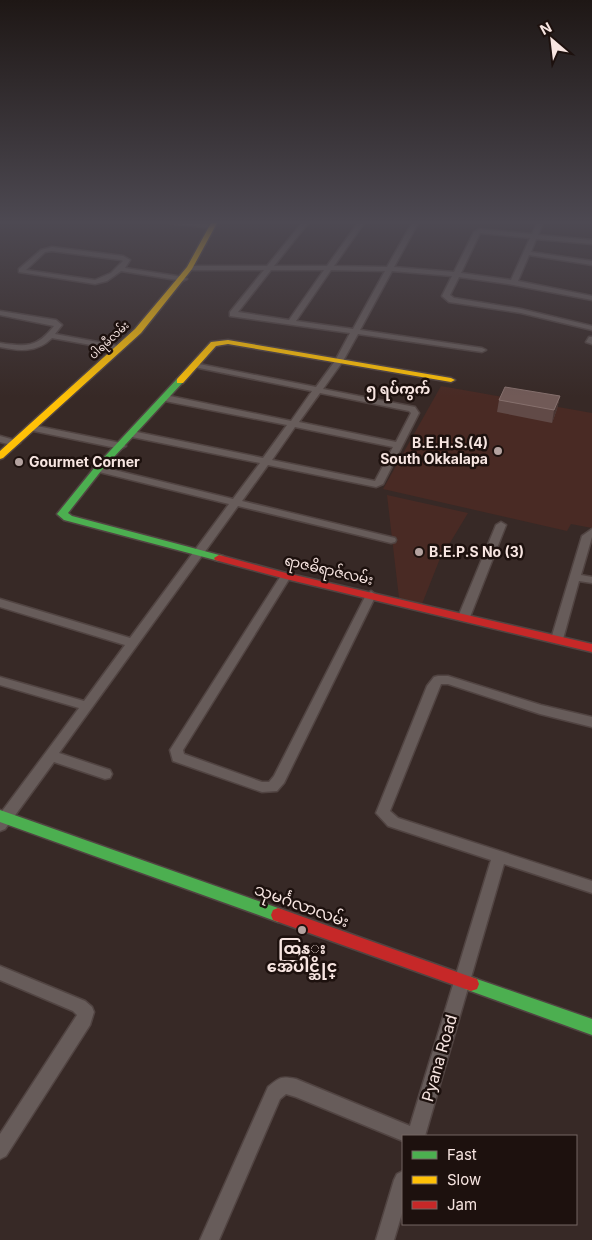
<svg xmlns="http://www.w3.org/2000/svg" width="592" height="1240" viewBox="0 0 592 1240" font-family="Inter,'Noto Sans Myanmar',sans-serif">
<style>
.built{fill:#492a24}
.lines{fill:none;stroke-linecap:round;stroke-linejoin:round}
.street-casing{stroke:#514442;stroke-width:3}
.fast-casing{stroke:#514442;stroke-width:3}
.slow-casing{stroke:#514442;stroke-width:3}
.jam-casing{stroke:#514442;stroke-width:3}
.street{fill:#675c5a;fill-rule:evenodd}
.fast{fill:#4caf50;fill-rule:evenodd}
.slow{fill:#ffc107;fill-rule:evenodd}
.jam{fill:#c62828;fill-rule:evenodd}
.wall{fill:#614a47}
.shaded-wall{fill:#4a3633}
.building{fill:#715a57;stroke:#86706d}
.poi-dot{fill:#b4a3a0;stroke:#1d110e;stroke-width:2}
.labels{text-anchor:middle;stroke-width:5;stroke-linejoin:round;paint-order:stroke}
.far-street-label{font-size:11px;fill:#f7e5e1;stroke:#1d110e}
.far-quarter-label{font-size:14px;font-weight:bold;fill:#f7e5e1;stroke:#1d110e}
.poi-label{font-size:14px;font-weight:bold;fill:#f7e5e1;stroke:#1d110e;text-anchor:start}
.street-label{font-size:14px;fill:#f7e5e1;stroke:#1d110e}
.near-street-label{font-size:16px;fill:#f7e5e1;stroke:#1d110e}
.near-poi-label{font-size:16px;font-weight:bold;fill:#f7e5e1;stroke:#1d110e}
</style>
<rect width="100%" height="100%" fill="#372926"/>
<!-- built -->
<path class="built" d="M 441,386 L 592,413 L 592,528 L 571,524 L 567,531 L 383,489 Z
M 387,495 L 468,513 L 439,561 L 422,604 L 399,598 Z"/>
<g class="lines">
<defs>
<path id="street" d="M 168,223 L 200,223 L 215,226 L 212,228 Z
M 302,223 L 308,223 L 274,266 L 327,266 L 358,223 L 364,223 L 334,266 L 387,267 L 412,223 L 418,223 L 394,267 L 454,272 L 474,232 L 479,229 L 532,234 L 537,223 L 543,223 L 538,235 L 592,240 L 592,244 L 536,239 L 531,252 L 592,261 L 592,265 L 529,255 L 518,281 L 592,296 L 592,300 L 508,284 L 459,277 L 450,295 L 454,298 L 521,309 L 592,326 L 592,330 L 521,313 L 449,302 L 442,296 L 452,276 L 392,271 L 360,330 L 482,348 L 486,350 L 482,352 L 358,334 L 343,361 L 323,389 L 415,407 L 419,413 L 383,484 L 376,487 L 268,465 L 242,501 L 395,538 L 396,540 L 395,542 L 391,543 L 238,506 L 59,753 L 110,770 L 112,774 L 110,778 L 105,779 L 54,762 L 5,829 L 0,831 L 0,814 L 79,708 L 0,685 L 0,677 L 84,701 L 125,645 L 0,607 L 0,599 L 130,638 L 229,504 L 95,471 L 93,469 L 98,466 L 233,499 L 260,463 L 132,437 L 128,434 L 132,431 L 263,458 L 287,425 L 165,401 L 161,398 L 165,395 L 291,421 L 312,391 L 194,367 L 190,365 L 194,363 L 316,387 L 335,361 L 350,333 L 230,316 L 230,312 L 264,270 L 190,270 L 187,268 L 190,266 L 267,266 ZM 480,233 L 530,238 L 511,280 L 461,273 ZM 271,270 L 324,270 L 289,320 L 238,312 ZM 331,270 L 385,271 L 353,329 L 296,321 ZM 320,393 L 409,411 L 411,413 L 396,442 L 299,422 ZM 295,427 L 393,447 L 375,481 L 272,460 Z
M 52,247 L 123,256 L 130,260 L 125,268 L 183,277 L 187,279 L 183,281 L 121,271 L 107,281 L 95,284 L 19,272 L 19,269 L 41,250 ZM 52,251 L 121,260 L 123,261 L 111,273 L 95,280 L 26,270 L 45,252 Z
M 0,311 L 56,320 L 62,325 L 55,334 L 119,346 L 123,348 L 119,350 L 52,338 C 37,353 19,351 0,347 L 0,343 C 26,347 37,348 54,326 L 0,315 Z
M 589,337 L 592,337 L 592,344 L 586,342 Z
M 32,425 L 121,443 L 126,446 L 121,449 L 29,430 L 28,428 Z
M 0,436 L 18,441 L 20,443 L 15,446 L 0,442 Z
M 501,522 L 506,525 L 470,617 L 468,620 L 460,620 L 458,617 L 496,525 Z
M 592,529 L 592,537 L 581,575 L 592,577 L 592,583 L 579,581 L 563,639 L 557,643 L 553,642 L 551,639 L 582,536 Z
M 286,573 L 291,576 L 183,750 L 184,754 L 262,782 L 269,782 L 274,776 L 366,595 L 371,591 L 376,595 L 284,783 L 277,791 L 262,792 L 173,761 L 170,750 L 282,574 Z
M 438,676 L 448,676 L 541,705 L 592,717 L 592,727 L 540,714 L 448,684 L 441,684 L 390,811 L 398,818 L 592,881 L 592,893 L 504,864 L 425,1136 L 403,1136 L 403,1141 L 296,1097 L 286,1094 L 280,1099 L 219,1240 L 200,1240 L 268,1087 C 280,1077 281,1076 296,1079 L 410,1126 L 491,860 L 388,826 L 376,813 L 427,686 L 434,677 Z
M 0,966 L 85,1001 L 92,1007 L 94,1012 L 90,1025 L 6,1156 L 0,1159 L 0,1134 L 77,1015 L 73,1011 L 0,980 Z
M 403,1171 L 403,1210 L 394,1240 L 376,1240 L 394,1180 L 397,1174 Z"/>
<path id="fast" d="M 177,379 L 183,379 L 184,381 L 101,471 L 68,513 L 72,516 L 223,556 L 224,558 L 219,561 L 64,520 L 57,514 L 95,467 Z
M 0,810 L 278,908 L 283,910 L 285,915 L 283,920 L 278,922 L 0,822 Z
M 471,977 L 592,1019 L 592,1035 L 465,989 L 463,984 L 465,979 Z"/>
<path id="slow" d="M 211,223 L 217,223 L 192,269 L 141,333 L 3,458 L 0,459 L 0,451 L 135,329 L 187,267 Z
M 228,340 L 451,378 L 455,380 L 451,382 L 228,344 L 216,346 L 183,383 L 177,383 L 177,379 L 211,342 Z"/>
<path id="jam" d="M 219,555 L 286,573 L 592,644 L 592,652 L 286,579 L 215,560 L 214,558 Z
M 278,908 L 471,977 L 477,979 L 479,984 L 477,989 L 471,991 L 273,920 L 271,915 L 273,910 Z"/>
</defs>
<!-- street casing -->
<use href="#street" class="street-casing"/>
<!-- fast casing -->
<use href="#fast" class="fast-casing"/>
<!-- slow casing -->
<use href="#slow" class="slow-casing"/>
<!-- jam casing -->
<use href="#jam" class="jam-casing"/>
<!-- street -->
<use href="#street" class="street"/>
<!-- fast -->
<use href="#fast" class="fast"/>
<!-- slow -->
<use href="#slow" class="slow"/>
<!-- jam -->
<use href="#jam" class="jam"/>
</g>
<!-- wall -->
<path class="wall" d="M 560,396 L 557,409 L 552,423 L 497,412 L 499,400 Z"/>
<!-- shaded-wall -->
<path class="shaded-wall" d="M 560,396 L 557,409 L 552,423 L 554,410 Z"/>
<!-- building -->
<path class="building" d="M 505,387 L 560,396 L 554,410 L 499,400 Z"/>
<!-- sky -->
<linearGradient id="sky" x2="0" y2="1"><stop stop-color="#1e1715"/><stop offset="0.56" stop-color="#4d4952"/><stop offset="1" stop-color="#4d4952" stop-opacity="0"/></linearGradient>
<rect width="592" height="397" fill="url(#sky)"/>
<!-- markers -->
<g class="poi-dot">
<circle cx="498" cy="451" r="5"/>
<circle cx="19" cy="462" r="5"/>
<circle cx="419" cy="552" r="5"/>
<circle cx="302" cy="930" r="5"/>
</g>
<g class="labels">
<!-- far-street labels -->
<g class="far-street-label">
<text transform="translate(109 340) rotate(-43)" y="4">ပါရမီလမ်း</text>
</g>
<!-- far-quarter labels -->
<g class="far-quarter-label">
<text x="398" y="394">၅ ရပ်ကွက်</text>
</g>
<!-- poi labels -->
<g class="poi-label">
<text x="488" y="448" text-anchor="end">B.E.H.S.(4)<tspan x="488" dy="16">South Okkalapa</tspan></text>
<text x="29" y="467">Gourmet Corner</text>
<text x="429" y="557">B.E.P.S No (3)</text>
</g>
<!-- street labels -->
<g class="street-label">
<text transform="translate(329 570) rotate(13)" y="5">ရာဇဓိရာဇ်လမ်း</text>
</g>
<!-- near-street labels -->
<g class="near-street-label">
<text transform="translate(302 905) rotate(20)" y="6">သုမင်္ဂလာလမ်း</text>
<text transform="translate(439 1058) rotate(-74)" y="6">Pyana Road</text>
</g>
<!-- near-poi labels -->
<g class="near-poi-label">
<text x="302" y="954">ထြန္း<tspan x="302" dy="18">အေပါင္ဆိုင္</tspan></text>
</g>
</g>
<!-- legend -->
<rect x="402" y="1135" width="175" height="90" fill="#1d110e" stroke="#746662"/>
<rect x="412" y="1151" width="25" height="8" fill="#4caf50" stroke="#746662"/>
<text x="447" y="1160" font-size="15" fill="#f7e5e1">Fast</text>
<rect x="412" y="1176" width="25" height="8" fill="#ffc107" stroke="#746662"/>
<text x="447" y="1185" font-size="15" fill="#f7e5e1">Slow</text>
<rect x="412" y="1201" width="25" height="8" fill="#c62828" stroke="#746662"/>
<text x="447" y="1210" font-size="15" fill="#f7e5e1">Jam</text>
<!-- north arrow -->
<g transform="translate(552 40) rotate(332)" stroke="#1d110e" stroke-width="4" paint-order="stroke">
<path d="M0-4L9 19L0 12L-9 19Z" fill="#f7e5e1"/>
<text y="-8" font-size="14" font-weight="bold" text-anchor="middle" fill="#f7e5e1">N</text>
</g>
</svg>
